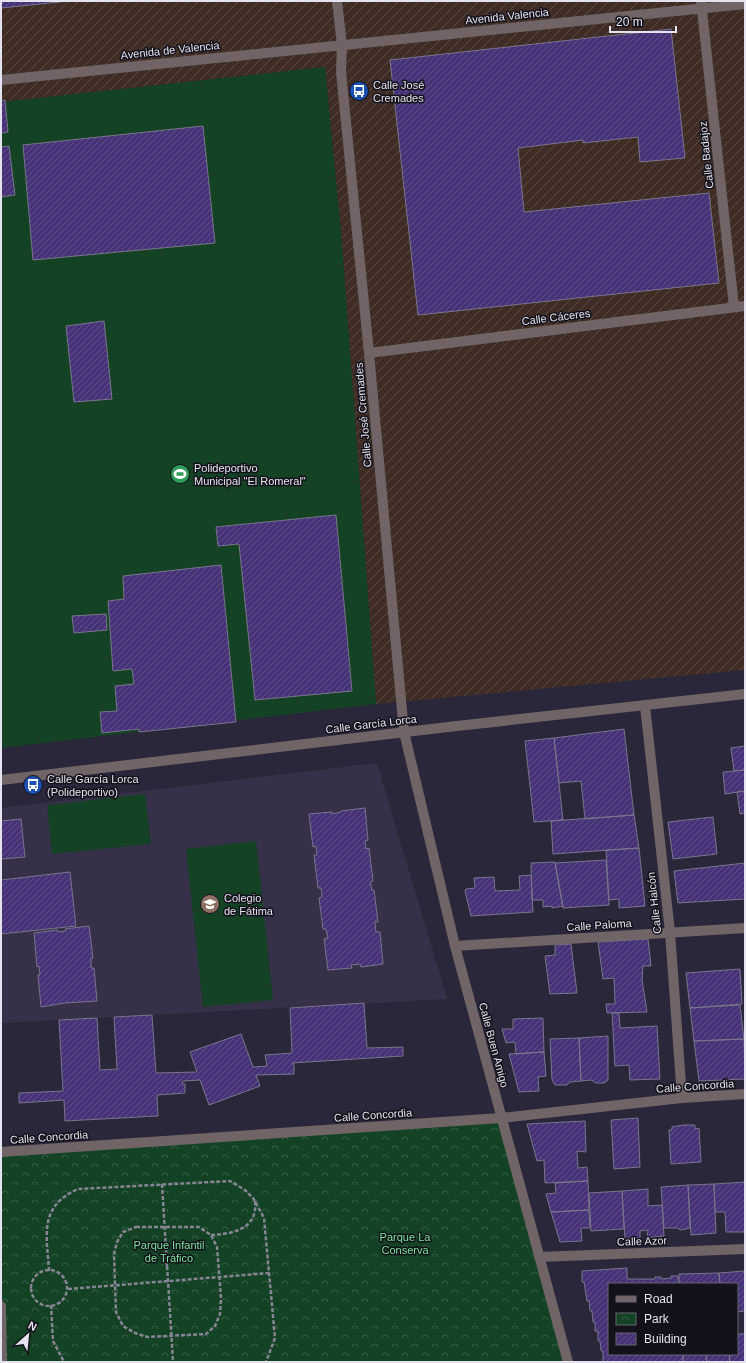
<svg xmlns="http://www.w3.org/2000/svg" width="746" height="1363" viewBox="0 0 746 1363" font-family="Arial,sans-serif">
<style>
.industrial{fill:url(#industrial-furrows)}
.built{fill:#363149}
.park{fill:url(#park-crowns)}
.pitch{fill:#134324}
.building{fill:url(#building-hatch);stroke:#79758b}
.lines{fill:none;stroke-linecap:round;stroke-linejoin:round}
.path{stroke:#878494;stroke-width:2.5;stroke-dasharray:4 2;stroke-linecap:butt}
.street{stroke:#706466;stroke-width:10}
.path-bridge{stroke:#878494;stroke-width:2.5;stroke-dasharray:4 2;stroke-linecap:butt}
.labels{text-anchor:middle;stroke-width:3;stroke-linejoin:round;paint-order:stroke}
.street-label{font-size:11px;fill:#e5e3ef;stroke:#13111a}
.poi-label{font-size:11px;fill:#e5e3ef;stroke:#13111a;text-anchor:start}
.park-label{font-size:11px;fill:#7ce49a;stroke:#13111a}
</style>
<defs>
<pattern id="industrial-furrows" width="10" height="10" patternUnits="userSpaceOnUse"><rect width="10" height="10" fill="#3f2d25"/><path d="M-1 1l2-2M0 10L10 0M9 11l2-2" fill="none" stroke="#5b4b45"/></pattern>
<pattern id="park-crowns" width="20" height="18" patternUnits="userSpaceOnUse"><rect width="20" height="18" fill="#134324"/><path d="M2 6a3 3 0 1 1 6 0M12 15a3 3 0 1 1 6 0" fill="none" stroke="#355e44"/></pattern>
<pattern id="building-hatch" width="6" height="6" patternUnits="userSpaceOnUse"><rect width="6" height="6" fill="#463277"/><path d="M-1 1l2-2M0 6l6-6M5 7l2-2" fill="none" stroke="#61508b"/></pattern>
</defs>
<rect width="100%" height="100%" fill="#2b273a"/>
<!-- industrial -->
<path class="industrial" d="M 1,1 L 745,1 L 745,670 L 376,704 L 342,244 L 325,67 L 1,102 Z"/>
<!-- built -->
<path class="built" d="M 377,763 L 447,999 L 1,1023 L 1,808 Z"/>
<!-- park -->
<path class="park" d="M 501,1118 L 570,1362 L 1,1362 L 1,1152 Z"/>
<!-- pitch -->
<path class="pitch" d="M 325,67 L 342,244 L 376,704 L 1,748 L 1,102 Z
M 145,794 L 151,844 L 52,854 L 47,805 Z
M 256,841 L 273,1000 L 203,1007 L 186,849 Z"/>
<!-- building -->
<path class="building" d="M 1,1 L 69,1 L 1,8 Z
M 671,29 L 685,158 L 640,162 L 638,137 L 583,143 L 583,140 L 518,148 L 524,212 L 709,193 L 719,283 L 418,315 L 390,60 Z
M 5,100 L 8,132 L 1,133 L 1,101 Z
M 203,126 L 215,243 L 33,260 L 23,145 Z
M 9,146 L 15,195 L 1,197 L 1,147 Z
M 104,321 L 112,399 L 74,402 L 66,326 Z
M 336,515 L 352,691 L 255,700 L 239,544 L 218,546 L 216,527 Z
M 221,565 L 236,722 L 139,732 L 139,729 L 102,733 L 100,712 L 117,711 L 115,686 L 134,684 L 132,669 L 113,671 L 108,601 L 124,599 L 123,576 Z
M 106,614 L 107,630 L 74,633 L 72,616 Z
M 624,729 L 634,815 L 585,819 L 581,781 L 559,783 L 554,738 Z
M 554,738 L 563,820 L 534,822 L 525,741 Z
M 745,746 L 745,770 L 734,771 L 731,748 Z
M 745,770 L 745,791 L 725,794 L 723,772 Z
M 745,791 L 745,813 L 740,814 L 737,792 Z
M 365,808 L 368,840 L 365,841 L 366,849 L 369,848 L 373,881 L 370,882 L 372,890 L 374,890 L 378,922 L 375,922 L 376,932 L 380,932 L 383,964 L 361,967 L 360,964 L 351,965 L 352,968 L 328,970 L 324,939 L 328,938 L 326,929 L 323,929 L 319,898 L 322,897 L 321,888 L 318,888 L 314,855 L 317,855 L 316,846 L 313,847 L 309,814 L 332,812 L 332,814 L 341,812 L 341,811 Z
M 634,815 L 639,848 L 553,854 L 551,821 Z
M 713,817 L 717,854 L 673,859 L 668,822 Z
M 21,819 L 25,857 L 1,859 L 1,821 Z
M 639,848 L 645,906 L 619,908 L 619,899 L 609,900 L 606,850 Z
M 606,860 L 609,905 L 563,908 L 555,863 Z
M 555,862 L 563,906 L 552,908 L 552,906 L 543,907 L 543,900 L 532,900 L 531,863 Z
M 745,863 L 745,899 L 678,903 L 674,871 Z
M 70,872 L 76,926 L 1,934 L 1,880 Z
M 531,875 L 533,912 L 471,916 L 465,891 L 466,889 L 475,888 L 474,878 L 494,877 L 495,891 L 520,890 L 519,876 Z
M 89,926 L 93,958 L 91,958 L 91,968 L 94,968 L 97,1001 L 65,1003 L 41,1007 L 38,975 L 40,975 L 39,966 L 37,967 L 34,933 L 57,930 L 58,932 L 66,931 L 65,929 Z
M 648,939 L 651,966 L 643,966 L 642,980 L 647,1012 L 607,1013 L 606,1004 L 615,1004 L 614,978 L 603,979 L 598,942 Z
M 571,944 L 577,993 L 550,994 L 545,956 L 555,955 L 555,945 Z
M 740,969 L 742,1004 L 690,1008 L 686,973 Z
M 364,1003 L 367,1048 L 403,1047 L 403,1056 L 292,1063 L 294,1065 L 294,1074 L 256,1075 L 260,1086 L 209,1105 L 200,1080 L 183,1081 L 182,1084 L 185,1084 L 185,1093 L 157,1095 L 158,1116 L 65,1121 L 64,1100 L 19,1103 L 19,1093 L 63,1091 L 59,1020 L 97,1018 L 100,1070 L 117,1069 L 114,1017 L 152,1015 L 156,1073 L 197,1072 L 190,1052 L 241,1034 L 253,1067 L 267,1066 L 265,1055 L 292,1053 L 290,1008 Z
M 740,1005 L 744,1039 L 694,1041 L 690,1008 Z
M 612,1013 L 619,1013 L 620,1028 L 657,1026 L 660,1079 L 630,1080 L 629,1065 L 615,1066 Z
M 543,1018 L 544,1052 L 516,1054 L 515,1042 L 506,1043 L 502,1029 L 513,1029 L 513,1019 Z
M 608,1036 L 608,1080 L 604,1083 L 595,1083 L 592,1080 L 581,1081 L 579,1038 Z
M 579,1038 L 581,1081 L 570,1082 L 567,1085 L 555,1085 L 552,1080 L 550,1039 Z
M 744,1039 L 745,1079 L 699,1081 L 694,1041 Z
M 544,1052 L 546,1076 L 538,1077 L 539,1091 L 519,1092 L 509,1054 Z
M 638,1118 L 640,1167 L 614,1169 L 611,1120 Z
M 585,1121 L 586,1152 L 577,1151 L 578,1168 L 587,1167 L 588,1181 L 545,1183 L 544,1160 L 537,1161 L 527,1124 Z
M 683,1125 L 695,1125 L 695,1129 L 699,1128 L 701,1162 L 671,1164 L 669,1130 L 672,1130 L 672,1127 Z
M 588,1181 L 589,1210 L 551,1212 L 546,1194 L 556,1193 L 555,1183 Z
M 745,1182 L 745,1232 L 726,1232 L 725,1212 L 715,1212 L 714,1184 Z
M 714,1184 L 716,1233 L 691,1235 L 688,1185 Z
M 688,1185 L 690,1228 L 681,1230 L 677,1228 L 664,1228 L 661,1187 Z
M 648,1189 L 648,1206 L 662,1205 L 664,1236 L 647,1238 L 648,1230 L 640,1231 L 640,1238 L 625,1239 L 622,1191 Z
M 622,1191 L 624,1229 L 591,1231 L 589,1193 Z
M 589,1210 L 590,1228 L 581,1228 L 582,1241 L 560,1242 L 551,1212 Z
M 627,1268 L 627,1279 L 655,1279 L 655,1277 L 661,1277 L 661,1279 L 671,1278 L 671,1276 L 678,1276 L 679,1284 L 609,1284 L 609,1354 L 683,1354 L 683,1362 L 605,1362 L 603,1361 L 603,1351 L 601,1351 L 600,1341 L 598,1341 L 598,1331 L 595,1331 L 595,1322 L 593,1322 L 592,1311 L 590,1311 L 589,1301 L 587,1301 L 584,1282 L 582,1282 L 582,1271 Z
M 745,1271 L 745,1311 L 737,1312 L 737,1284 L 720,1284 L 719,1273 Z
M 719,1273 L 720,1284 L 679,1284 L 679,1274 Z
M 737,1334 L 745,1334 L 745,1362 L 730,1362 L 729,1354 L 737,1354 Z
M 683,1354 L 706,1354 L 707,1362 L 683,1362 Z
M 706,1354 L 729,1354 L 730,1362 L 707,1362 Z"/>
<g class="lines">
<!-- path -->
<path class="path" d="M 162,1184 L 167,1266
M 136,1227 L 199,1227 L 211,1235 L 217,1247 L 221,1298 L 220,1314 L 215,1326 L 206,1334 L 147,1337 L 135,1333 L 123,1326 L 116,1312 L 114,1254 L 117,1242 L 123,1232 Z
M 211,1235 C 233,1234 258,1229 255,1201
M31 1288a18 18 0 1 1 36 0a18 18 0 1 1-36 0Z
M 49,1271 C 47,1235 38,1207 78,1189 L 230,1181 L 245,1190 L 253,1198 L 264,1218 L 275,1338 L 266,1362
M 68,1289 L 270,1273
M 169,1296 L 173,1362
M 51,1305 L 53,1341 L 64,1362"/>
<!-- street -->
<path class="street" d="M 337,1 L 342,45 L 341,72 L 369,353 L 404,732 L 455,946 L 568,1362
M 701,1 L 734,307
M 1,80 L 745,4
M 369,353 L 745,306
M 645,706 L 670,932 L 682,1098
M 1,780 L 448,727 L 745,694
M 455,946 L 745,928
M 1,1152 L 501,1118 L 682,1098 L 745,1094
M 539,1257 L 745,1249
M 1,1306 L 2,1362"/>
<!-- path-bridge -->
<path class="path-bridge" d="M 167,1266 L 169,1296"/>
</g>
<!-- icons -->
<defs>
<symbol id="bus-disc" viewBox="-11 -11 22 22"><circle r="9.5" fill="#1a4fb4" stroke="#13111a"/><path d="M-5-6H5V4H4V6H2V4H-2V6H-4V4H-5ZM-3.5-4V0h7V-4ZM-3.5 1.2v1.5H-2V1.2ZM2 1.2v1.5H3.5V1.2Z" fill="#fff"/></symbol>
<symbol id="stadium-disc" viewBox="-11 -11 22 22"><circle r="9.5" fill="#2e9e5b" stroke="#13111a"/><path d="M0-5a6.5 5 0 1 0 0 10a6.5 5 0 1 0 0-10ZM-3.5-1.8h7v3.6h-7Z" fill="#fff"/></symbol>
<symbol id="school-disc" viewBox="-11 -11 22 22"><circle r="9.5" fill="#8d6e63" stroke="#13111a"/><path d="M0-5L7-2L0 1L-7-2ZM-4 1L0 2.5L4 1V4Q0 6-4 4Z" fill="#fff"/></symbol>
</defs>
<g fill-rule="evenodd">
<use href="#bus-disc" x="348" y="80" width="22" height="22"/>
<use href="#stadium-disc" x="169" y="463" width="22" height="22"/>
<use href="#bus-disc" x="22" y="774" width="22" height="22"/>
<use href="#school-disc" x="199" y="893" width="22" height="22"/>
</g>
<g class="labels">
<!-- street labels -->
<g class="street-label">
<text transform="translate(507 16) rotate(-6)" y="4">Avenida Valencia</text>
<text transform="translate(170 50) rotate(-6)" y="4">Avenida de Valencia</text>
<text transform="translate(706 155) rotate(-96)" y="4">Calle Badajoz</text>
<text transform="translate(556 317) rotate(-7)" y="4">Calle Cáceres</text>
<text transform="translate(363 415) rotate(-95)" y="4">Calle José Cremades</text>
<text transform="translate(371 724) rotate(-7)" y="4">Calle García Lorca</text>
<text transform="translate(654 903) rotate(-96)" y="4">Calle Halcón</text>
<text transform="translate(599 925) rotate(-4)" y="4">Calle Paloma</text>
<text transform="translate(494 1045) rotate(75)" y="4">Calle Buen Amigo</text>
<text transform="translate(695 1086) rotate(-4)" y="4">Calle Concordia</text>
<text transform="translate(373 1115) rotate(-4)" y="4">Calle Concordia</text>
<text transform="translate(49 1137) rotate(-4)" y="4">Calle Concordia</text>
<text transform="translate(642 1241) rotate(-2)" y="4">Calle Azor</text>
</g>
<!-- poi labels -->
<g class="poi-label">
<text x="373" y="89">Calle José<tspan x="373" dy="13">Cremades</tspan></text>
<text x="194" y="472">Polideportivo<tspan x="194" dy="13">Municipal "El Romeral"</tspan></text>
<text x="47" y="783">Calle García Lorca<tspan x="47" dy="13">(Polideportivo)</tspan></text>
<text x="224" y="902">Colegio<tspan x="224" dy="13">de Fátima</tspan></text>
</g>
<!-- park labels -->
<g class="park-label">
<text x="405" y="1241">Parque La<tspan x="405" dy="13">Conserva</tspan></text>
<text x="169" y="1249">Parque Infantil<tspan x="169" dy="13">de Tráfico</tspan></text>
</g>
</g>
<!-- border -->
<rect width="746" height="1363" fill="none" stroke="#e5e3ef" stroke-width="4"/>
<!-- legend -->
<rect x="608" y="1283" width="130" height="72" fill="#13111a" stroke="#67656f"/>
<rect x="616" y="1296" width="20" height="6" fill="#706466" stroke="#67656f"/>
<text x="644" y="1303" font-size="12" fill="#e5e3ef">Road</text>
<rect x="616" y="1313" width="20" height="12" fill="url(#park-crowns)" stroke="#67656f"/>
<text x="644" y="1323" font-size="12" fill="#e5e3ef">Park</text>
<rect x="616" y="1333" width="20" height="12" fill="url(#building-hatch)" stroke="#67656f"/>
<text x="644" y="1343" font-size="12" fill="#e5e3ef">Building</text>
<!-- north arrow -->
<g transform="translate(28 1335) rotate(27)" stroke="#13111a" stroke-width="3" paint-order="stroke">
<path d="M0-3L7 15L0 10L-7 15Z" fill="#e5e3ef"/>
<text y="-6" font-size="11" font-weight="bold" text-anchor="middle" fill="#e5e3ef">N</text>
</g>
<!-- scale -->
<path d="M610 26v6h66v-6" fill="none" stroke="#e5e3ef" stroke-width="2"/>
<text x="616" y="26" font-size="12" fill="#e5e3ef" stroke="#13111a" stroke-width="3" paint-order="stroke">20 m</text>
</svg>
